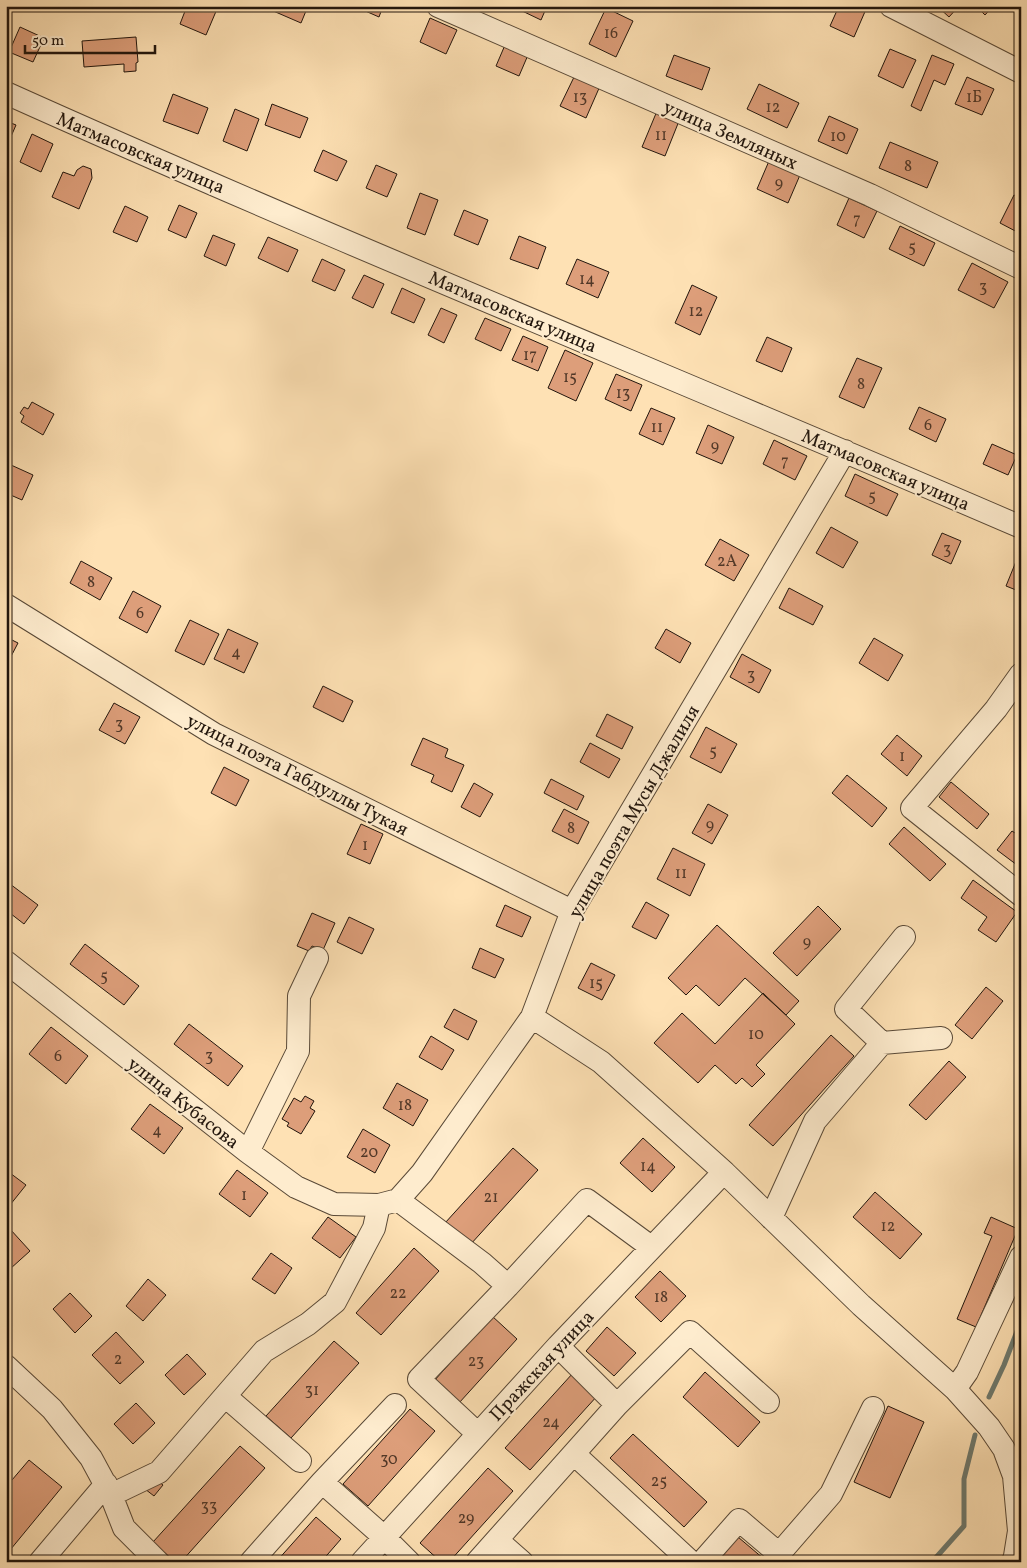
<svg xmlns="http://www.w3.org/2000/svg" width="1027" height="1568" viewBox="0 0 1027 1568" font-family="Vollkorn,serif">
<style>
.lines{fill:none;stroke-linecap:round;stroke-linejoin:round}
.stream{stroke:#6e7a6f;stroke-width:5}
.building{fill:#dd9e7a;stroke:#22160d}
.minor-casing{stroke:#594937;stroke-width:24}
.minor{stroke:#feecce;stroke-width:22}
.labels{text-anchor:middle;stroke-width:4;stroke-linejoin:round;paint-order:stroke}
.number-label{font-size:16px;fill:#513828}
.street-label{font-size:19px;fill:#22160d;stroke:#feecce}
</style>
<rect width="100%" height="100%" fill="#fee1b4"/>
<filter id="stains"><feTurbulence type="fractalNoise" baseFrequency=".004" numOctaves="4"/><feColorMatrix values="0 0 0 0 .2 0 0 0 0 .09 0 0 0 0 .02 0 0 0 .5 -.17"/></filter>
<radialGradient id="worn" r=".72"><stop offset=".6" stop-color="#630" stop-opacity="0"/><stop offset="1" stop-color="#630" stop-opacity=".3"/></radialGradient>
<g class="lines">
<!-- stream -->
<path class="stream" d="M 989,1397 L 1004,1365 L 1021,1321
M 932,1562 L 964,1526 L 964,1479 L 975,1435"/>
</g>
<!-- building -->
<path class="building" d="M 187,6 L 211,6 L 217,9 L 206,35 L 180,24 Z
M 273,6 L 308,6 L 301,23 L 271,10 Z
M 354,6 L 383,6 L 379,17 Z
M 519,6 L 547,6 L 541,20 L 518,9 Z
M 839,6 L 867,7 L 854,37 L 830,26 Z
M 937,6 L 959,6 L 949,17 Z
M 976,6 L 993,6 L 985,15 Z
M 606,8 L 633,21 L 616,57 L 589,44 Z
M 430,18 L 457,30 L 446,54 L 420,42 Z
M 20,27 L 44,38 L 33,62 L 9,52 Z
M 136,37 L 138,62 L 136,63 L 136,71 L 124,72 L 124,64 L 84,67 L 82,41 Z
M 505,45 L 528,55 L 519,76 L 496,66 Z
M 890,49 L 916,60 L 903,88 L 878,76 Z
M 674,55 L 710,68 L 702,90 L 666,76 Z
M 932,55 L 954,64 L 945,85 L 934,80 L 921,111 L 911,106 Z
M 575,75 L 600,86 L 586,118 L 560,106 Z
M 967,77 L 994,89 L 982,115 L 955,104 Z
M 759,84 L 799,103 L 787,128 L 747,109 Z
M 173,94 L 208,108 L 198,134 L 163,121 Z
M 272,104 L 308,118 L 300,138 L 265,125 Z
M 235,109 L 259,119 L 247,151 L 223,141 Z
M 657,111 L 679,121 L 665,156 L 642,147 Z
M 829,116 L 858,129 L 847,154 L 818,141 Z
M 6,121 L 16,125 L 6,148 Z
M 32,134 L 53,144 L 41,172 L 20,162 Z
M 890,142 L 938,162 L 927,188 L 879,168 Z
M 323,150 L 347,161 L 337,181 L 314,171 Z
M 769,161 L 800,175 L 788,203 L 757,189 Z
M 376,165 L 397,174 L 387,197 L 366,188 Z
M 83,166 L 91,169 L 92,178 L 79,209 L 52,197 L 63,172 L 74,176 L 77,170 Z
M 420,193 L 438,200 L 425,235 L 407,228 Z
M 1014,195 L 1021,198 L 1021,234 L 1000,223 Z
M 849,198 L 877,211 L 864,238 L 837,225 Z
M 179,205 L 197,213 L 186,238 L 168,230 Z
M 125,206 L 148,217 L 137,242 L 113,232 Z
M 464,210 L 488,220 L 478,245 L 454,235 Z
M 900,226 L 935,243 L 924,266 L 889,249 Z
M 213,235 L 235,244 L 226,266 L 204,256 Z
M 519,236 L 546,247 L 538,269 L 510,259 Z
M 268,237 L 298,250 L 288,272 L 258,258 Z
M 322,259 L 345,270 L 335,291 L 312,281 Z
M 577,259 L 609,272 L 598,298 L 566,284 Z
M 972,263 L 1008,282 L 994,308 L 958,290 Z
M 364,275 L 384,284 L 373,308 L 352,298 Z
M 692,285 L 717,297 L 700,335 L 675,323 Z
M 402,288 L 425,299 L 414,323 L 391,313 Z
M 441,308 L 457,315 L 444,343 L 428,335 Z
M 485,318 L 511,329 L 501,351 L 475,339 Z
M 523,336 L 548,347 L 538,371 L 512,360 Z
M 767,337 L 792,348 L 782,372 L 756,361 Z
M 565,350 L 593,363 L 576,401 L 548,388 Z
M 857,358 L 882,368 L 864,408 L 839,397 Z
M 616,374 L 642,385 L 631,411 L 605,399 Z
M 32,402 L 54,414 L 43,435 L 21,422 L 24,416 L 20,413 L 24,407 L 28,409 Z
M 919,407 L 946,419 L 936,442 L 909,429 Z
M 651,408 L 675,418 L 663,445 L 639,434 Z
M 708,425 L 734,437 L 722,464 L 696,453 Z
M 774,440 L 807,456 L 795,480 L 763,464 Z
M 992,444 L 1017,455 L 1008,475 L 983,464 Z
M 11,465 L 33,475 L 22,500 L 6,493 L 6,476 Z
M 855,474 L 898,494 L 887,516 L 845,496 Z
M 831,527 L 858,542 L 843,568 L 816,553 Z
M 942,533 L 961,541 L 951,564 L 932,555 Z
M 720,539 L 749,555 L 734,581 L 705,565 Z
M 1017,559 L 1021,560 L 1021,592 L 1006,586 Z
M 81,561 L 112,578 L 100,600 L 70,583 Z
M 789,588 L 823,606 L 813,625 L 779,608 Z
M 133,591 L 161,606 L 147,633 L 119,618 Z
M 190,620 L 219,634 L 204,665 L 175,651 Z
M 228,629 L 258,643 L 244,673 L 214,659 Z
M 666,629 L 691,643 L 680,663 L 655,648 Z
M 6,637 L 18,643 L 6,666 Z
M 874,638 L 903,655 L 888,681 L 859,663 Z
M 742,654 L 771,670 L 759,693 L 730,677 Z
M 323,686 L 353,701 L 343,722 L 313,707 Z
M 114,703 L 140,717 L 125,744 L 99,730 Z
M 607,714 L 633,727 L 622,749 L 596,736 Z
M 706,727 L 737,744 L 721,773 L 690,757 Z
M 897,735 L 922,756 L 907,776 L 881,754 Z
M 423,738 L 448,749 L 445,757 L 464,765 L 452,792 L 431,782 L 434,775 L 411,765 Z
M 590,743 L 620,759 L 609,778 L 580,762 Z
M 224,767 L 249,780 L 236,806 L 211,793 Z
M 847,775 L 887,808 L 872,827 L 832,793 Z
M 551,779 L 584,796 L 577,810 L 544,793 Z
M 951,782 L 989,814 L 977,829 L 939,797 Z
M 474,783 L 493,794 L 480,817 L 461,807 Z
M 708,804 L 728,815 L 712,844 L 692,833 Z
M 564,809 L 589,822 L 578,844 L 552,831 Z
M 361,824 L 383,834 L 370,864 L 347,854 Z
M 904,827 L 946,864 L 930,881 L 889,844 Z
M 1012,831 L 1021,837 L 1021,868 L 997,850 Z
M 673,848 L 705,864 L 690,896 L 657,879 Z
M 973,880 L 1017,912 L 996,942 L 978,930 L 987,917 L 961,898 Z
M 6,881 L 38,905 L 24,924 L 6,910 Z
M 646,902 L 669,915 L 656,939 L 632,927 Z
M 505,905 L 531,917 L 522,937 L 496,926 Z
M 818,906 L 841,929 L 797,976 L 773,953 Z
M 312,913 L 335,923 L 323,950 L 312,946 L 309,951 L 297,946 Z
M 349,917 L 374,929 L 362,954 L 337,942 Z
M 717,925 L 799,1001 L 786,1015 L 745,978 L 719,1006 L 696,985 L 686,995 L 668,978 Z
M 85,944 L 139,986 L 124,1005 L 70,964 Z
M 480,948 L 504,959 L 495,978 L 472,968 Z
M 591,963 L 615,975 L 602,1000 L 578,988 Z
M 986,987 L 1003,1001 L 972,1039 L 955,1025 Z
M 763,993 L 795,1024 L 756,1065 L 765,1074 L 752,1087 L 742,1078 L 736,1084 L 715,1065 L 698,1083 L 654,1043 L 682,1013 L 715,1044 Z
M 454,1009 L 477,1021 L 468,1040 L 444,1027 Z
M 189,1024 L 243,1066 L 228,1086 L 174,1044 Z
M 51,1027 L 88,1056 L 66,1084 L 29,1054 Z
M 831,1035 L 854,1056 L 773,1146 L 749,1125 Z
M 431,1036 L 454,1050 L 442,1070 L 419,1057 Z
M 949,1061 L 966,1077 L 926,1120 L 909,1105 Z
M 397,1083 L 428,1100 L 413,1126 L 383,1108 Z
M 305,1096 L 314,1101 L 310,1108 L 315,1111 L 301,1134 L 287,1126 L 289,1123 L 282,1119 L 294,1098 L 301,1102 Z
M 150,1104 L 183,1128 L 164,1154 L 131,1129 Z
M 363,1129 L 390,1145 L 375,1173 L 347,1157 Z
M 643,1138 L 675,1167 L 652,1192 L 620,1163 Z
M 513,1148 L 538,1170 L 470,1245 L 445,1223 Z
M 6,1170 L 26,1185 L 10,1205 L 6,1203 Z
M 237,1170 L 268,1193 L 250,1217 L 219,1194 Z
M 875,1192 L 922,1234 L 900,1259 L 853,1217 Z
M 328,1217 L 356,1237 L 340,1258 L 312,1238 Z
M 991,1217 L 1018,1229 L 976,1327 L 957,1319 L 992,1236 L 984,1233 Z
M 10,1229 L 30,1251 L 10,1269 L 6,1265 L 6,1233 Z
M 414,1248 L 439,1271 L 381,1335 L 356,1313 Z
M 271,1253 L 292,1268 L 275,1294 L 252,1279 Z
M 660,1271 L 686,1296 L 661,1322 L 635,1297 Z
M 148,1279 L 166,1295 L 143,1321 L 126,1306 Z
M 70,1293 L 92,1316 L 75,1333 L 53,1309 Z
M 492,1316 L 517,1339 L 459,1403 L 434,1381 Z
M 607,1327 L 636,1353 L 614,1376 L 586,1351 Z
M 116,1332 L 144,1362 L 120,1384 L 92,1355 Z
M 334,1341 L 359,1363 L 291,1438 L 266,1416 Z
M 187,1354 L 206,1374 L 184,1395 L 165,1375 Z
M 705,1372 L 760,1422 L 738,1447 L 683,1397 Z
M 573,1373 L 598,1395 L 530,1470 L 505,1448 Z
M 136,1403 L 155,1423 L 133,1444 L 114,1424 Z
M 888,1406 L 924,1422 L 890,1498 L 854,1482 Z
M 410,1409 L 435,1431 L 368,1506 L 343,1484 Z
M 633,1434 L 707,1502 L 684,1527 L 610,1458 Z
M 240,1446 L 265,1468 L 181,1562 L 175,1562 L 153,1542 Z
M 29,1460 L 62,1487 L 6,1555 L 6,1487 Z
M 488,1468 L 513,1491 L 449,1562 L 441,1562 L 420,1543 Z
M 154,1478 L 163,1485 L 154,1496 L 145,1489 Z
M 316,1517 L 341,1539 L 321,1562 L 276,1562 Z
M 738,1537 L 764,1559 L 761,1562 L 717,1562 Z"/>
<g class="lines">
<defs>
<path id="minor" d="M 438,6 L 870,195 L 1021,268
M 891,6 L 1021,72
M 6,93 C 342,244 683,381 1021,527
M 6,605 L 214,734 L 572,911
M 1021,674 L 996,709 L 912,808 L 1021,895
M 6,962 L 248,1152 L 296,1187 L 334,1204 L 379,1205 L 398,1200 L 422,1173 L 532,1017 L 572,911 L 845,451
M 532,1017 L 601,1062 L 724,1172 L 861,1305 L 955,1389 L 989,1427 L 1004,1449 L 1014,1476 L 1019,1531 L 1015,1556 L 1013,1562
M 882,1043 L 941,1038
M 248,1152 L 298,1051 L 299,996 L 317,958
M 398,1200 L 482,1263 L 508,1286 L 419,1379 L 478,1434
M 771,1218 L 815,1121 L 882,1043 L 846,1009 L 904,937
M 508,1286 L 587,1200 L 651,1247
M 558,1346 L 617,1405 L 690,1332 L 768,1402
M 6,1366 L 52,1409 L 91,1458 L 111,1495 L 124,1528 L 158,1562
M 955,1389 L 967,1372 L 1021,1257
M 225,1396 L 300,1461
M 574,1454 L 691,1562
M 322,1482 L 384,1537 L 409,1562
M 111,1495 L 159,1472 L 264,1351 L 308,1324 L 335,1302 L 374,1228 L 379,1205
M 497,1540 L 522,1562
M 40,1562 L 106,1484
M 251,1562 L 322,1482 L 395,1405
M 362,1562 L 558,1346 L 724,1172
M 477,1562 L 617,1405
M 702,1562 L 739,1520 L 779,1554 L 831,1494 L 873,1408"/>
</defs>
<!-- minor casing -->
<use href="#minor" class="minor-casing"/>
<!-- minor -->
<use href="#minor" class="minor"/>
</g>
<g class="labels">
<!-- number labels -->
<g class="number-label">
<text x="611" y="38">16</text>
<text x="580" y="102">13</text>
<text x="974" y="102">1Б</text>
<text x="773" y="112">12</text>
<text x="661" y="140">11</text>
<text x="838" y="141">10</text>
<text x="908" y="171">8</text>
<text x="779" y="188">9</text>
<text x="857" y="224">7</text>
<text x="912" y="252">5</text>
<text x="587" y="284">14</text>
<text x="983" y="292">3</text>
<text x="696" y="316">12</text>
<text x="530" y="360">17</text>
<text x="570" y="382">15</text>
<text x="861" y="389">8</text>
<text x="623" y="398">13</text>
<text x="928" y="430">6</text>
<text x="657" y="432">11</text>
<text x="715" y="451">9</text>
<text x="785" y="466">7</text>
<text x="872" y="501">5</text>
<text x="947" y="554">3</text>
<text x="727" y="566">2А</text>
<text x="91" y="587">8</text>
<text x="140" y="618">6</text>
<text x="236" y="657">4</text>
<text x="751" y="680">3</text>
<text x="119" y="729">3</text>
<text x="713" y="756">5</text>
<text x="902" y="761">1</text>
<text x="710" y="830">9</text>
<text x="571" y="833">8</text>
<text x="365" y="850">1</text>
<text x="681" y="878">11</text>
<text x="807" y="947">9</text>
<text x="104" y="981">5</text>
<text x="596" y="988">15</text>
<text x="756" y="1039">10</text>
<text x="58" y="1061">6</text>
<text x="209" y="1061">3</text>
<text x="405" y="1110">18</text>
<text x="157" y="1135">4</text>
<text x="369" y="1157">20</text>
<text x="648" y="1171">14</text>
<text x="244" y="1200">1</text>
<text x="491" y="1202">21</text>
<text x="888" y="1231">12</text>
<text x="398" y="1298">22</text>
<text x="661" y="1302">18</text>
<text x="118" y="1364">2</text>
<text x="476" y="1366">23</text>
<text x="312" y="1395">31</text>
<text x="551" y="1427">24</text>
<text x="389" y="1464">30</text>
<text x="659" y="1486">25</text>
<text x="209" y="1511">33</text>
<text x="466" y="1523">29</text>
</g>
<!-- street labels -->
<g class="street-label">
<text transform="translate(731 134) rotate(24)" y="7">улица Земляных</text>
<text transform="translate(141 152) rotate(23)" y="7">Матмасовская улица</text>
<text transform="translate(513 311) rotate(23)" y="7">Матмасовская улица</text>
<text transform="translate(886 469) rotate(23)" y="7">Матмасовская улица</text>
<text transform="translate(298 774) rotate(27)" y="7">улица поэта Габдуллы Тукая</text>
<text transform="translate(633 811) rotate(-60)" y="7">улица поэта Мусы Джалиля</text>
<text transform="translate(184 1102) rotate(38)" y="7">улица Кубасова</text>
<text transform="translate(541 1365) rotate(-47)" y="7">Пражская улица</text>
</g>
</g>
<!-- margin -->
<rect width="1027" height="1568" fill="none" stroke="#fee1b4" stroke-width="25"/>
<rect x="8" y="8" width="1012" height="1553" fill="none" stroke="#22160d" stroke-width="2.5"/>
<rect x="12" y="12" width="1002" height="1543" fill="none" stroke="#22160d"/>
<!-- scale -->
<path d="M25 45v8h130v-8" fill="none" stroke="#22160d" stroke-width="2.5"/>
<text x="32" y="45" font-size="15" fill="#22160d" stroke="#feecce" stroke-width="4" paint-order="stroke">50 m</text>
<rect width="100%" height="100%" filter="url(#stains)"/>
<rect width="100%" height="100%" fill="url(#worn)"/>
</svg>
